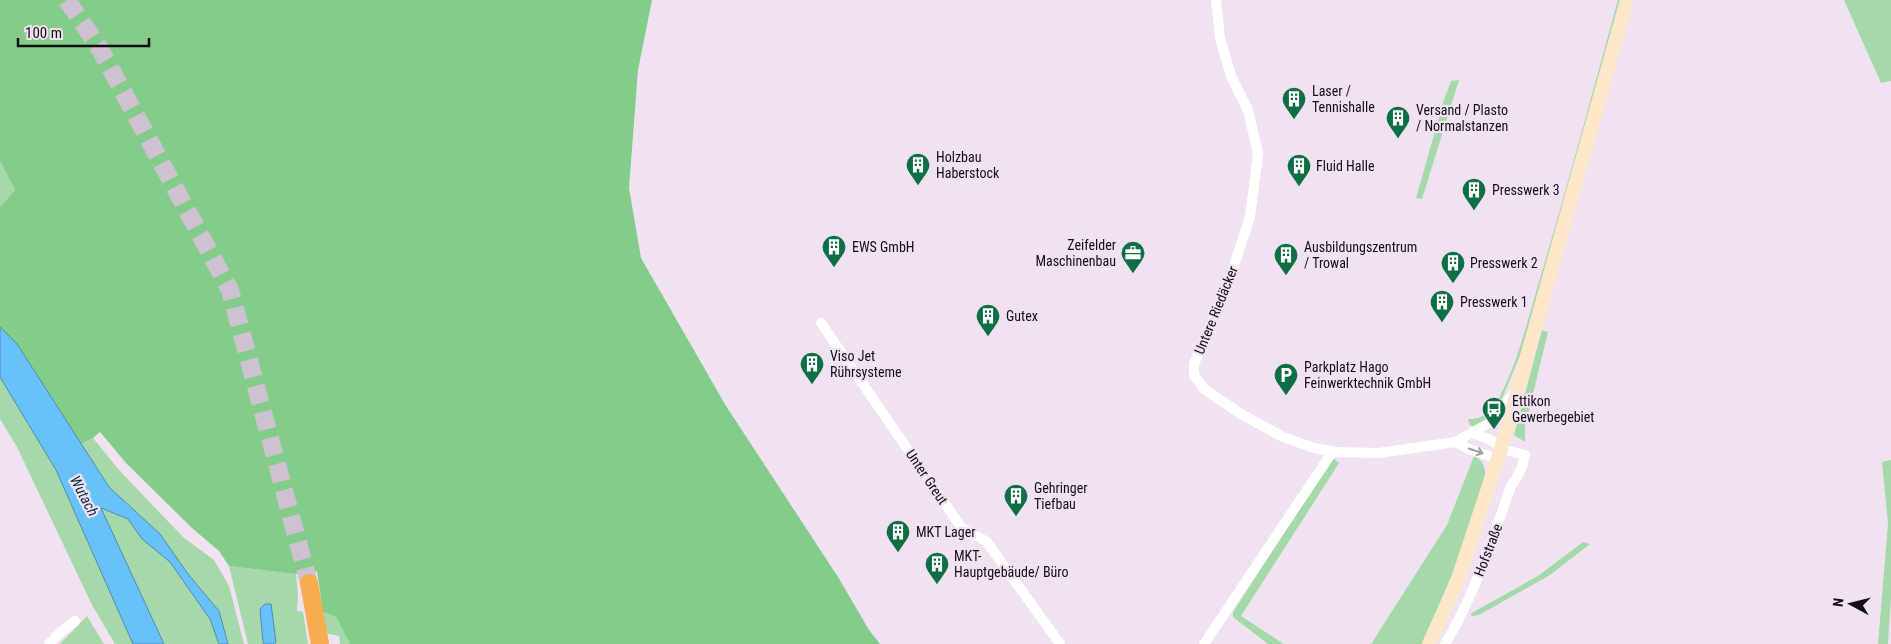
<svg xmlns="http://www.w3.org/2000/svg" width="1891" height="644" viewBox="0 0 1891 644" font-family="'Roboto Condensed',sans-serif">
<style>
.green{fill:#a5d9a9}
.forest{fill:#83cc8a}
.water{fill:#68c1f9;stroke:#4e8bb4}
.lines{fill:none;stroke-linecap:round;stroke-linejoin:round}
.highway-tunnel{stroke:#cfc2d0;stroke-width:18;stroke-dasharray:18 9;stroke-linecap:butt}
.street{stroke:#fff;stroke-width:10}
.secondary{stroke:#fde6ca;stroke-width:14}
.highway{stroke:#f8ac4e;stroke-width:18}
.oneway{stroke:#a09fa1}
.labels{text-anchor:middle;stroke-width:4.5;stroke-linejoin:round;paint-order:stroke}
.poi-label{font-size:14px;fill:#120e13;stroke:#f0e2f1;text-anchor:start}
.street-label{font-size:14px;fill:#120e13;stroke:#f0e2f1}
.water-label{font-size:15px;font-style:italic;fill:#072f46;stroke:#f0e2f1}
</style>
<rect width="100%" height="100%" fill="#f0e2f1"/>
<!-- green -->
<path class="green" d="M 1618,0 L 1622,0 L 1526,341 L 1499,406 L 1488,418 L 1474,427 L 1470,425 L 1468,419 C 1480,420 1490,413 1496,403 C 1516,370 1528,319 1539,282 C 1567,188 1592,94 1618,0 Z
M 1844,0 L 1891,0 L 1891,81 L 1881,83 Z
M 1459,80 L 1422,199 L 1416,198 L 1444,100 L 1451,81 Z
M 0,161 L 15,190 L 0,207 Z
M 1542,330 L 1548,332 L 1525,427 L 1525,442 L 1514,435 Z
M 0,377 L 56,470 L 133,644 L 115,644 L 92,605 L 17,447 L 0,419 Z
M 93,438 L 119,470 L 183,537 L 214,560 L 229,586 L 244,644 L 228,644 L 219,611 L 188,574 L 160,534 L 109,487 L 81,444 Z
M 1474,456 C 1483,460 1486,468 1485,478 L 1461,552 L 1424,644 L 1371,644 L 1447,525 Z
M 1334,459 L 1339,463 L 1241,616 L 1284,644 L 1268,644 L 1233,617 L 1233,612 L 1328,465 Z
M 1891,460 L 1891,598 L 1888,644 L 1878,644 L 1888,524 L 1882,462 Z
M 101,508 L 128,519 L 143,539 L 170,562 L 210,619 L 219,644 L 164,644 Z
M 1583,542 L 1590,544 L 1550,575 L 1479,615 L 1472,616 L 1470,614 L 1538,576 Z
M 229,566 L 296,574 L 298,595 L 297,611 L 303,612 L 308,644 L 274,644 L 276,642 L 264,635 L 264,644 L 248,644 Z
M 323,612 L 336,617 L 350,644 L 340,644 L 339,636 L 325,633 Z
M 87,616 L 104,644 L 60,644 Z"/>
<!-- forest -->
<path class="forest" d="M 0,0 L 652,0 L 638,70 L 629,188 L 641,258 L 726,406 L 838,577 L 869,630 L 880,644 L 350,644 L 336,617 L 323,612 L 317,571 L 296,574 L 229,566 L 219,551 L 192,528 L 127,464 L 100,432 L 93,438 L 81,444 L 17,344 L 0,327 L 0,207 L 15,190 L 0,161 Z"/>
<!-- water -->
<path class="water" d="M 0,327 L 17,344 L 109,487 L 160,534 L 188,574 L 219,611 L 228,644 L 219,644 L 210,619 L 170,562 L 142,539 L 128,519 L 101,508 L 164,644 L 133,644 L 56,470 L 0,377 Z
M 265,604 L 271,604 L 276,642 L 274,644 L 264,644 L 263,642 L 260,609 Z"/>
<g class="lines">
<!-- highway-tunnel -->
<path class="highway-tunnel" d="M 67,0 L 100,49 L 230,290 L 309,583"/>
<!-- street -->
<path class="street" d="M 1216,0 L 1220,38 L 1231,76 L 1248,110 L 1258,153 L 1250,217 L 1229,281 L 1194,364 L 1194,375 L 1204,389 L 1241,414 L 1283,437 L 1314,448 L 1336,452 L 1379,453 L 1455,442 L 1491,422 L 1514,393
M 821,323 L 961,527 L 987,542 L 1060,644
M 1455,442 L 1471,450 L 1498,459
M 49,644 L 62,631 L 75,621
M 1204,644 L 1333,451
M 1445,644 C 1475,595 1492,539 1511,486 C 1519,476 1523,467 1525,455 L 1501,449 L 1496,443 L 1486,438 L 1471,433"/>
<!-- secondary -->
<path class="secondary" d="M 1429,644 L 1458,579 L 1501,449 L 1627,0"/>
<!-- highway -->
<path class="highway" d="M 309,583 L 320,644"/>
</g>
<!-- one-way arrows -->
<defs><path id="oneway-shaft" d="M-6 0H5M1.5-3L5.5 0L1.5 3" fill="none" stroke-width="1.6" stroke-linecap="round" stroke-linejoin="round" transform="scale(1.25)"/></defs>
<use class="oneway" href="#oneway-shaft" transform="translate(1476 451) rotate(19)"/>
<!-- icons -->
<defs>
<symbol id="building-pin" viewBox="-11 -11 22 30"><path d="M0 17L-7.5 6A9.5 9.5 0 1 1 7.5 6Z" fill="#0e6e44" stroke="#f0e2f1"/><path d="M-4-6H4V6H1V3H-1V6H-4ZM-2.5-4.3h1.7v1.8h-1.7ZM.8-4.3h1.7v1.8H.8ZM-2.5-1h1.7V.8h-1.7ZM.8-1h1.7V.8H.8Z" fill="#fff"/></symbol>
<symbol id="office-pin" viewBox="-11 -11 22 30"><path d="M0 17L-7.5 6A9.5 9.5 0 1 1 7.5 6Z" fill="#0e6e44" stroke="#f0e2f1"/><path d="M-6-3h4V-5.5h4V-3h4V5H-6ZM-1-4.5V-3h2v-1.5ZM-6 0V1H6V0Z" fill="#fff"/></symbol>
<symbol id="parking-pin" viewBox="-11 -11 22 30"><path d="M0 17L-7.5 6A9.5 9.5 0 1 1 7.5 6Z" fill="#0e6e44" stroke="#f0e2f1"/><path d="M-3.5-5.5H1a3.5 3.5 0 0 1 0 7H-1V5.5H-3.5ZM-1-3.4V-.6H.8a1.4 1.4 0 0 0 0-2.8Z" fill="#fff"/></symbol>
<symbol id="bus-pin" viewBox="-11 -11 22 30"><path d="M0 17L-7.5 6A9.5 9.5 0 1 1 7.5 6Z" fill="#0e6e44" stroke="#f0e2f1"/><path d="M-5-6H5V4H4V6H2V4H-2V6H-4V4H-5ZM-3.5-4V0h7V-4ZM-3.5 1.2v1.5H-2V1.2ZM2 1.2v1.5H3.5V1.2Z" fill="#fff"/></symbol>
</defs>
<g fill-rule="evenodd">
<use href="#building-pin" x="1280" y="85" width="28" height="38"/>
<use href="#building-pin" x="1384" y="104" width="28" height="38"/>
<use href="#building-pin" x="904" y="151" width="28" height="38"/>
<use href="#building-pin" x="1285" y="152" width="28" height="38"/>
<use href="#building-pin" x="1460" y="176" width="28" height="38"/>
<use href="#building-pin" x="820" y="233" width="28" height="38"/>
<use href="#office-pin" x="1119" y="239" width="28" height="38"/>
<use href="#building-pin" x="1272" y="241" width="28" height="38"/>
<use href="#building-pin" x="1439" y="249" width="28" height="38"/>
<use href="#building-pin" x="1428" y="288" width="28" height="38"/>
<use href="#building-pin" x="974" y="302" width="28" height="38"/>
<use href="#building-pin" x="798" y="350" width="28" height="38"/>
<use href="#parking-pin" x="1272" y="361" width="28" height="38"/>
<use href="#bus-pin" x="1480" y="395" width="28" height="38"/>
<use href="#building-pin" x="1002" y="482" width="28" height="38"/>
<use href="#building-pin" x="884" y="518" width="28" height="38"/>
<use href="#building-pin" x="923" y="550" width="28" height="38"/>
</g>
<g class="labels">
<!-- poi labels -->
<g class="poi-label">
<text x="1312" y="96">Laser /<tspan x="1312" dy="16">Tennishalle</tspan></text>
<text x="1416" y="115">Versand / Plasto<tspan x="1416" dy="16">/ Normalstanzen</tspan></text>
<text x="936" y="162">Holzbau<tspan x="936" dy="16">Haberstock</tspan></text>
<text x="1316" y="171">Fluid Halle</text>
<text x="1492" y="195">Presswerk 3</text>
<text x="1116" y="250" text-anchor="end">Zeifelder<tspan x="1116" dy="16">Maschinenbau</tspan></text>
<text x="852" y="252">EWS GmbH</text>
<text x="1304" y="252">Ausbildungszentrum<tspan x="1304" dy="16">/ Trowal</tspan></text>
<text x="1470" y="268">Presswerk 2</text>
<text x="1460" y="307">Presswerk 1</text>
<text x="1006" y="321">Gutex</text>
<text x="830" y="361">Viso Jet<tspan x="830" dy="16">Rührsysteme</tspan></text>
<text x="1304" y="372">Parkplatz Hago<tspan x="1304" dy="16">Feinwerktechnik GmbH</tspan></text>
<text x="1512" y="406">Ettikon<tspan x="1512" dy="16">Gewerbegebiet</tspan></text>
<text x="1034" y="493">Gehringer<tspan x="1034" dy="16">Tiefbau</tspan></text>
<text x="916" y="537">MKT Lager</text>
<text x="954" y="561">MKT-<tspan x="954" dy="16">Hauptgebäude/ Büro</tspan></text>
</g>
<!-- street labels -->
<g class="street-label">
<text transform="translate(1216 310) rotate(-68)" y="5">Untere Riedäcker</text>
<text transform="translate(927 477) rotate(56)" y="5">Unter Greut</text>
<text transform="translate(1488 550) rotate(-69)" y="5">Hofstraße</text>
</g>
<!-- water labels -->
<g class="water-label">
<text transform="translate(84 496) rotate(62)" y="5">Wutach</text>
</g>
</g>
<!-- north arrow -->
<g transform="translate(1851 604) rotate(277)" stroke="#f0e2f1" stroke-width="4" paint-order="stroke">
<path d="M0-4L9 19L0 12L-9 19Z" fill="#120e13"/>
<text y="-8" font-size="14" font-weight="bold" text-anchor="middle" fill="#120e13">N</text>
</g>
<!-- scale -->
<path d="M18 38v8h131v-8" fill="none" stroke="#120e13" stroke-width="2.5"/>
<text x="25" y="38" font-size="15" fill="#120e13" stroke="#f0e2f1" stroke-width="4" paint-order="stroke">100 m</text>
</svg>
